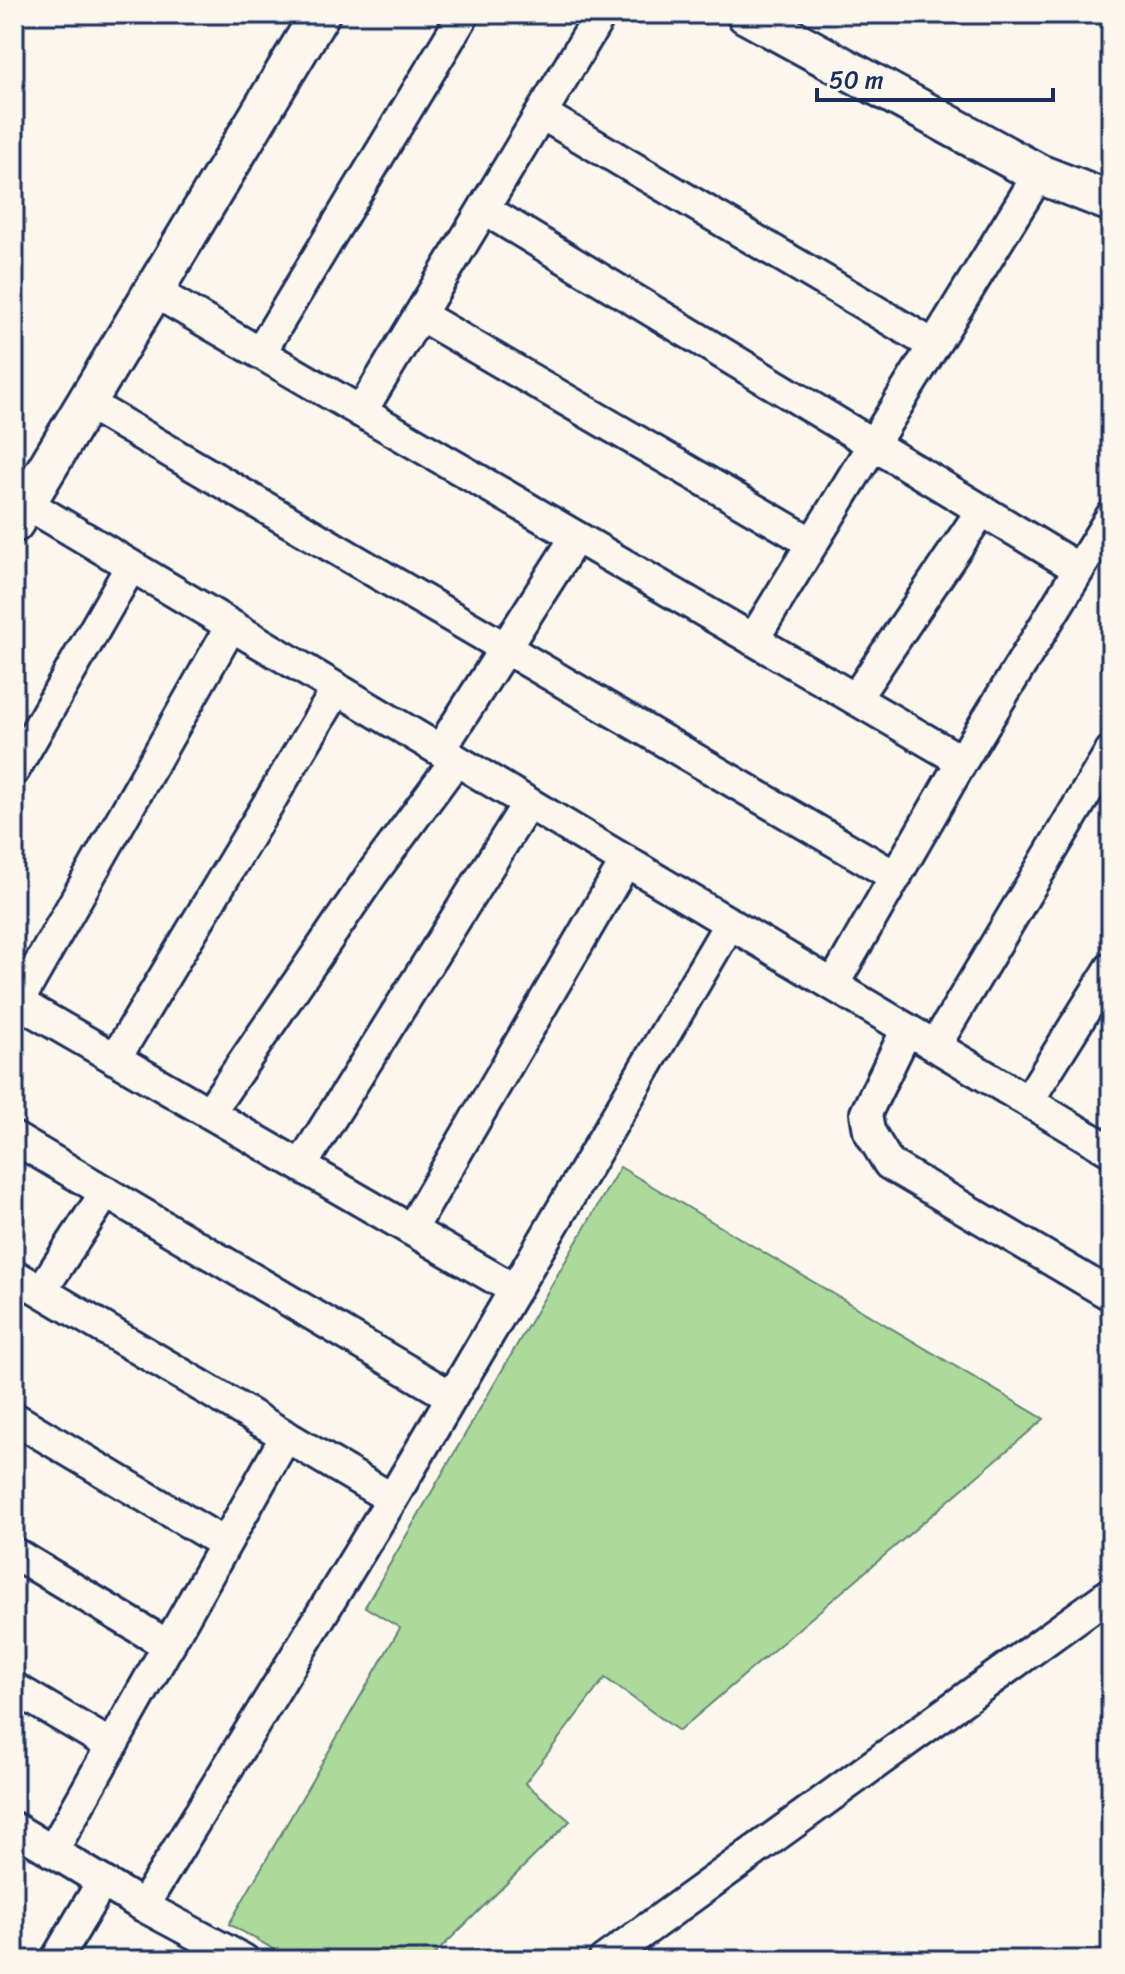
<svg xmlns="http://www.w3.org/2000/svg" width="1125" height="1974" viewBox="0 0 1125 1974" font-family="Sriracha,sans-serif">
<style>
.green{fill:#acda9a;stroke:#64847c;stroke-width:2}
.lines{fill:none;stroke-linecap:round;stroke-linejoin:round}
.minor-casing{stroke:#1b2f5e;stroke-width:36}
.tertiary-casing{stroke:#1b2f5e;stroke-width:44}
.minor{stroke:#fbf7ec;stroke-width:30}
.tertiary{stroke:#fbf7ec;stroke-width:38}
</style>
<rect width="100%" height="100%" fill="#fbf7ec"/>
<filter id="ink" filterUnits="userSpaceOnUse"><feTurbulence type="fractalNoise" baseFrequency=".0125" numOctaves="2"/><feDisplacementMap in="SourceGraphic" scale="16" xChannelSelector="R" yChannelSelector="G"/><feConvolveMatrix kernelMatrix="1 2 1 2 8 2 1 2 1" color-interpolation-filters="sRGB"/></filter>
<g filter="url(#ink)">
<!-- green -->
<path class="green" d="M 620,1167 L 1044,1419 L 679,1731 L 605,1678 L 525,1783 L 570,1821 L 429,1960 L 293,1960 L 229,1924 L 400,1628 L 365,1607 Z"/>
<g class="lines">
<defs>
<path id="minor" d="M 542,114 L 933,345
M 484,209 L 1079,569
M 155,292 L 962,761
M 420,315 L 812,543
M 260,353 L 464,14
M 87,403 L 896,877
M 361,412 L 601,14
M 26,503 L 1111,1151
M 753,640 L 1039,174
M 855,699 L 982,510
M 440,750 L 576,537
M 14,770 L 131,566
M 833,985 L 962,761 L 1111,517
M 14,1000 L 515,1290
M 18,1002 L 231,626
M 907,1029 L 866,1113 L 869,1131 L 889,1164 L 1111,1295
M 935,1046 L 1111,751
M 115,1059 L 337,689
M 1028,1101 L 1111,968
M 209,1113 L 372,874 L 456,760
M 14,1138 L 452,1397
M 301,1166 L 528,803
M 411,1230 L 626,861
M 14,1275 L 392,1499
M 41,1291 L 106,1192
M 14,1418 L 225,1544
M 14,1553 L 169,1646
M 14,1688 L 112,1746
M 14,1828 L 143,1906 L 244,1960
M 52,1852 L 286,1436
M 143,1906 L 392,1499 L 730,923
M 56,1960 L 102,1882
M 604,1960 L 1111,1593"/>
<path id="tertiary" d="M 746,14 L 1039,174 L 1111,202
M 14,523 L 320,14"/>
</defs>
<!-- minor casing -->
<use href="#minor" class="minor-casing"/>
<!-- tertiary casing -->
<use href="#tertiary" class="tertiary-casing"/>
<!-- minor -->
<use href="#minor" class="minor"/>
<!-- tertiary -->
<use href="#tertiary" class="tertiary"/>
</g>
</g>
<!-- margin -->
<rect width="1125" height="1974" fill="none" stroke="#fbf7ec" stroke-width="48"/>
<rect x="24" y="24" width="1077" height="1926" fill="none" stroke="#1b2f5e" stroke-width="3" filter="url(#ink)"/>
<!-- scale -->
<path d="M817 88v12h236v-12" fill="none" stroke="#1b2f5e" stroke-width="4"/>
<text x="829" y="88" font-size="24" fill="#1b2f5e" stroke="#fbf7ec" stroke-width="6" paint-order="stroke">50 m</text>
</svg>
